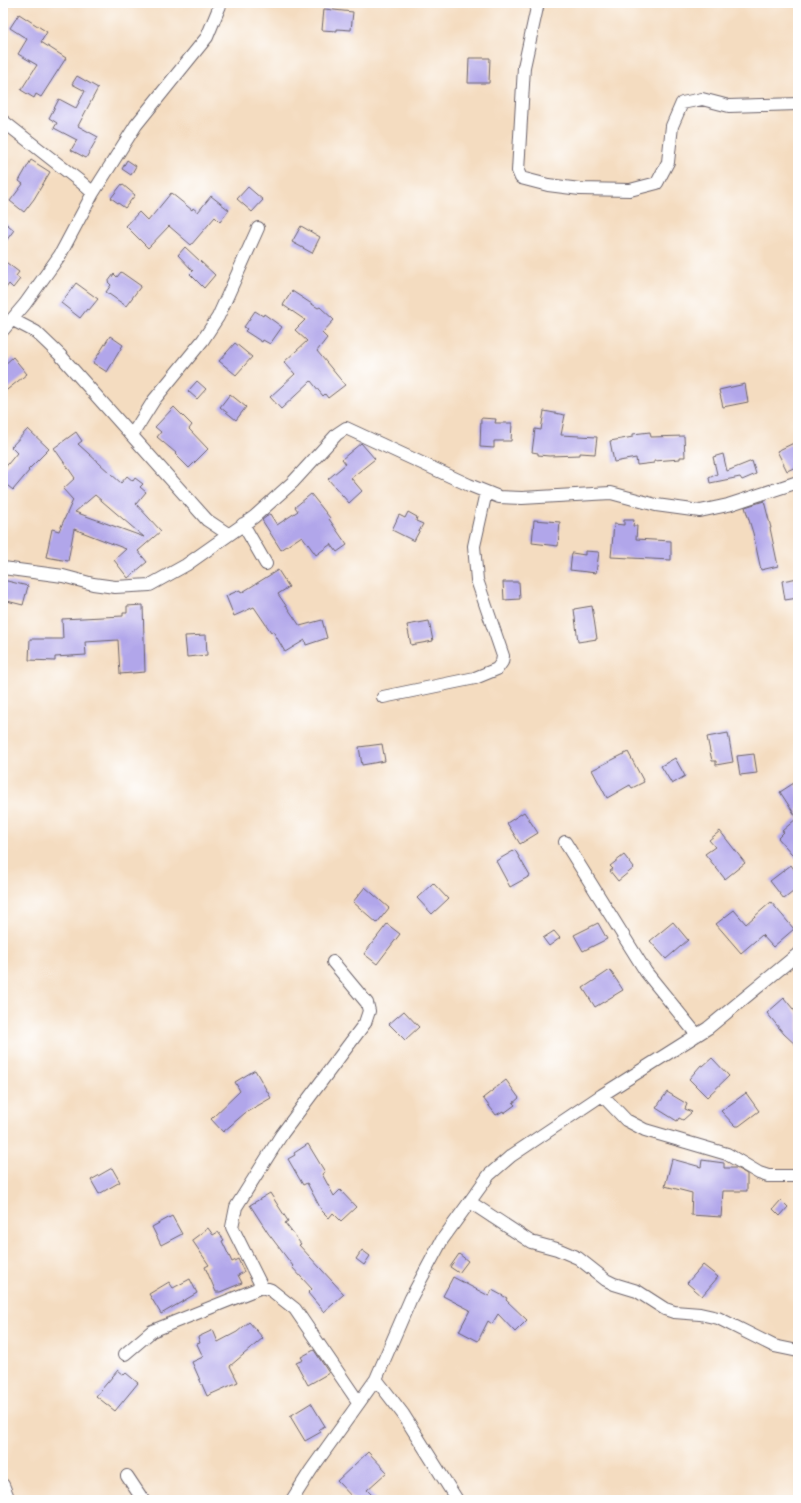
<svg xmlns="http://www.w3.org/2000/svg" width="801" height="1503" viewBox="0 0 801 1503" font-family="'Old Standard TT',serif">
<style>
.building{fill:#b1a6ea;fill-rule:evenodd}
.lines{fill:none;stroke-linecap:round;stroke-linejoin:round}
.minor-casing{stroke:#6c636a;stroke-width:14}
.minor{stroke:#fff;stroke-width:12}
</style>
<rect width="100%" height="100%" fill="#fff"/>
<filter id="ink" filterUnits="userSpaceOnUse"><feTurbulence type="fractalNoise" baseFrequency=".025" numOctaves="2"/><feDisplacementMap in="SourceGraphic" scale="8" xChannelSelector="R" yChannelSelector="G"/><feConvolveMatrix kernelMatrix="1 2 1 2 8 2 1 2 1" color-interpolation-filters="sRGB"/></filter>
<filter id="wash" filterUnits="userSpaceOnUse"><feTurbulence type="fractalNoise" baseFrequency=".012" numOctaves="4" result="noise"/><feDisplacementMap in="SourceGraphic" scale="16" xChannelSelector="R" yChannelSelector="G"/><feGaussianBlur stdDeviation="0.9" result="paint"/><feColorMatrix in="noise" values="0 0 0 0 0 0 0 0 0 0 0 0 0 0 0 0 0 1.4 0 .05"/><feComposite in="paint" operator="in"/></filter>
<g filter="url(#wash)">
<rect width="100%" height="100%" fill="#f4dcc0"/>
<g id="blocks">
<!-- building -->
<path class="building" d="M 324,9 L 353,12 L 351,30 L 337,29 L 337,31 L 322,30 Z
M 19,14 L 47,32 L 41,42 L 66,58 L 41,97 L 36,94 L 34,98 L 21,90 L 37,65 L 18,54 L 27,39 L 10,28 Z
M 469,58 L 490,58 L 489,83 L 468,83 Z
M 77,76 L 98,88 L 78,126 L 98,137 L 86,158 L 71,150 L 77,140 L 54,128 L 57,123 L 49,118 L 59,99 L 76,108 L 85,91 L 72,84 Z
M 31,160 L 50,172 L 34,199 L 24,212 L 10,201 L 23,184 L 19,181 Z
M 127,160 L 136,166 L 131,175 L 122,169 Z
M 122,184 L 135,195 L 125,208 L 111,198 Z
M 248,187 L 263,200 L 252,212 L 237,199 Z
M 171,193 L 192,210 L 193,208 L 198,212 L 211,196 L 229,210 L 220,222 L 215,217 L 191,245 L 169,226 L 148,248 L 126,226 L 139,212 L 148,221 Z
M 3,221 L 14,230 L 3,245 Z
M 301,226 L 320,237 L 312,253 L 292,242 Z
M 185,247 L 215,275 L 204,288 L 190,274 L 193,271 L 178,255 Z
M 3,260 L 19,272 L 16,276 L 20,279 L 13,288 L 9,284 L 3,292 Z
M 121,272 L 141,286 L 126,306 L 106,292 L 111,285 L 108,282 L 114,274 L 117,277 Z
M 76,283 L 98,299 L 89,310 L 87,309 L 80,318 L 61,303 Z
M 292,291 L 318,308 L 320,307 L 334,320 L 322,333 L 327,338 L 317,351 L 345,385 L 328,398 L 325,394 L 323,396 L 311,381 L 281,409 L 270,397 L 295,374 L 284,362 L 307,341 L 295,330 L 305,320 L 283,305 Z
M 255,311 L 263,316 L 264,314 L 282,327 L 270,344 L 263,340 L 262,342 L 245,331 L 247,329 L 244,327 Z
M 110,336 L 123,345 L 107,372 L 93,363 Z
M 235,343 L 252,357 L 236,375 L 219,361 Z
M 13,357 L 27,374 L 3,393 L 3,366 Z
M 197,381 L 206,389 L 197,399 L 188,391 Z
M 745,384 L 748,402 L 723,407 L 719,390 Z
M 230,394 L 246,407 L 236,420 L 220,407 Z
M 174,407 L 192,425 L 189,429 L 208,449 L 189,468 L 175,454 L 176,453 L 157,437 L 161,432 L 155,427 Z
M 544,411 L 565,415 L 561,435 L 597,437 L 595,454 L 580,453 L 580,455 L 549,456 L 538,455 L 538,453 L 532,452 L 535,429 L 541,430 Z
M 481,418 L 496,419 L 495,423 L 512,423 L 511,441 L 494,441 L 494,448 L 480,447 Z
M 28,429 L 49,449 L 28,470 L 29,471 L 13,490 L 3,482 L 3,470 L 17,453 L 11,447 Z
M 76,432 L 82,441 L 78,444 L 121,483 L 127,476 L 133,481 L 135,478 L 143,484 L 140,487 L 146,492 L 136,504 L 161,531 L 138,551 L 147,562 L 128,578 L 114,560 L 126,549 L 74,529 L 68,561 L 46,557 L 52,529 L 59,531 L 73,500 L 63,489 L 75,478 L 54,448 ZM 95,495 L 144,537 L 75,512 Z
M 650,432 L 651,437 L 684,436 L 685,457 L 680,457 L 680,459 L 654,461 L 654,463 L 637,465 L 636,458 L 614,462 L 610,441 L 633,437 L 633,434 Z
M 798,441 L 798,466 L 787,471 L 777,451 Z
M 361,443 L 375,459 L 351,478 L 362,491 L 349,503 L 328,479 L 346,464 L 342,459 Z
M 723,454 L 727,471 L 752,461 L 756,474 L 742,480 L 740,477 L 710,483 L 709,478 L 717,474 L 713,457 Z
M 311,494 L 330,518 L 329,519 L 347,545 L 337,552 L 331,544 L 316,555 L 302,536 L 281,550 L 262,520 L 270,514 L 277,525 L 298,511 L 295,507 Z
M 764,501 L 771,528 L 770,528 L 778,566 L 761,570 L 753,533 L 745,507 Z
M 408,512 L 417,517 L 416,521 L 423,524 L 414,541 L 392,530 L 399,515 L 405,518 Z
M 534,520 L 560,522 L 558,546 L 532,543 Z
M 624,520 L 634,520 L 633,526 L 637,526 L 636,539 L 671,541 L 671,560 L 611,557 L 614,524 L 624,525 Z
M 585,551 L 599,552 L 596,573 L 570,570 L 572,553 L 585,555 Z
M 278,570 L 289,587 L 278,594 L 300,626 L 322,620 L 327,638 L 306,645 L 305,640 L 285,652 L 273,631 L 271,632 L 254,607 L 234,616 L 226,596 L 240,590 L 241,593 Z
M 798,578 L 798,598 L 785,600 L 782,581 Z
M 3,580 L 28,586 L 23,605 L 3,600 Z
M 503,582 L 519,582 L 520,599 L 504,600 Z
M 143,605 L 145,672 L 120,674 L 118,640 L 85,642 L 86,655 L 55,657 L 55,661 L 29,660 L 30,639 L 63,639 L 62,619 L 123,616 L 123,613 L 127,613 L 127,606 Z
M 592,606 L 597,639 L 578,642 L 574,609 Z
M 429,621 L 433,641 L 411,645 L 407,625 Z
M 206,635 L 207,655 L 187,657 L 185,636 Z
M 728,733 L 733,762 L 716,765 L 716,761 L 712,761 L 707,737 Z
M 382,744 L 385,761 L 362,765 L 359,747 Z
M 628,752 L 644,782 L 632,788 L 630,785 L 607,798 L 592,770 Z
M 754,754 L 757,773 L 740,775 L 737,756 Z
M 675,758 L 685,776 L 672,784 L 661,766 Z
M 794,783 L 798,789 L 798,861 L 778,838 L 784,832 L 782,831 L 797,818 L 780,792 Z
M 524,812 L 538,833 L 520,844 L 507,823 Z
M 720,831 L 745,863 L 725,879 L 705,854 L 715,847 L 709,840 Z
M 515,850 L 530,876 L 510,887 L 496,861 Z
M 624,855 L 634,868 L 618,881 L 610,871 L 613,869 L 610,866 Z
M 791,865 L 798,875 L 798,888 L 784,899 L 770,881 Z
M 433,883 L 448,899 L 432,914 L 417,898 Z
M 365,887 L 389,908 L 377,923 L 353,902 Z
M 771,902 L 794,929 L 773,947 L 762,935 L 741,953 L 716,924 L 734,910 L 746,924 Z
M 673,922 L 688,940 L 666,959 L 650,941 Z
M 598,923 L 607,939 L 583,951 L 574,935 Z
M 387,924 L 400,934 L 377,964 L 364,954 Z
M 554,931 L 560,938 L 549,946 L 543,938 Z
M 610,970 L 623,990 L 595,1007 L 583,988 Z
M 784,998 L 798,1015 L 798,1047 L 784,1034 L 767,1013 Z
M 404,1011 L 419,1027 L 405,1040 L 389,1024 Z
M 712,1058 L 729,1076 L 707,1097 L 689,1079 L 701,1065 L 703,1066 Z
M 255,1070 L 271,1098 L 245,1113 L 223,1132 L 211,1119 L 240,1091 L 235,1082 Z
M 506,1080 L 519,1098 L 513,1103 L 515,1105 L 504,1113 L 503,1111 L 496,1115 L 483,1098 Z
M 667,1092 L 687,1104 L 685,1109 L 692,1112 L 683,1120 L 679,1118 L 677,1121 L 656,1108 Z
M 746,1093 L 759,1111 L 739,1126 L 735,1126 L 721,1111 Z
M 308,1144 L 325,1172 L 322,1174 L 334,1196 L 340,1190 L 356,1207 L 341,1221 L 333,1213 L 329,1218 L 322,1211 L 307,1183 L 303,1185 L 288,1159 L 295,1155 L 294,1153 Z
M 672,1159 L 701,1167 L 702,1160 L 724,1163 L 724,1168 L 736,1168 L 747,1174 L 747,1191 L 723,1191 L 721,1217 L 691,1215 L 692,1193 L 665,1186 Z
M 112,1168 L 120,1182 L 99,1194 L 91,1180 Z
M 270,1193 L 288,1221 L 285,1223 L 301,1244 L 299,1245 L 344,1294 L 324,1312 L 308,1293 L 312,1289 L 292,1267 L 293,1266 L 268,1233 L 250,1205 Z
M 781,1200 L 788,1207 L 780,1216 L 773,1209 Z
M 172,1216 L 182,1234 L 161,1245 L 152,1227 Z
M 208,1228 L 213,1235 L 218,1232 L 224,1240 L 222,1241 L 232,1262 L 238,1259 L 244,1272 L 238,1275 L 242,1283 L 220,1292 L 216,1292 L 205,1267 L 209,1265 L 192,1240 Z
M 362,1250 L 370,1256 L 364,1265 L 356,1259 Z
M 459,1254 L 468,1261 L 459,1273 L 450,1267 Z
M 703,1265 L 718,1277 L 702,1296 L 687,1283 Z
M 453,1277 L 489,1296 L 492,1290 L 507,1298 L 506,1300 L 527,1320 L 515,1332 L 498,1314 L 492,1324 L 488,1321 L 478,1341 L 459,1331 L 470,1310 L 443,1296 Z
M 190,1279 L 197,1293 L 161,1314 L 149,1294 L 169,1282 L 173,1288 Z
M 249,1322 L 263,1338 L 230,1366 L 238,1382 L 207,1396 L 192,1362 L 203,1357 L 197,1344 L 200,1343 L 198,1337 L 213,1330 L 218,1342 L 237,1332 Z
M 314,1350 L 329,1373 L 308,1385 L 296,1363 L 303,1360 L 301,1357 Z
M 118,1370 L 124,1375 L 126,1373 L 138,1383 L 115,1411 L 96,1396 Z
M 311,1403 L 325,1426 L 319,1429 L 321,1432 L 305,1441 L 290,1416 Z
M 368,1452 L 387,1472 L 367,1490 L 377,1500 L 355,1500 L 337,1481 Z"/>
</g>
</g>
<g filter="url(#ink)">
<use href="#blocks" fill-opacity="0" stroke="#6c636a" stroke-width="1"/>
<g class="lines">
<defs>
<path id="minor" d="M 538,3 L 524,67 L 518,171 L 521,178 L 548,185 L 580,189 L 630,190 L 657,183 L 668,162 L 672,126 L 682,103 L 702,99 L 729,106 L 798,104
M 3,121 L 82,183 L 93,193
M 13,320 L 36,332 L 60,355 L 207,520 L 228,534
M 3,330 L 25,304 L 60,255 L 93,193 L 136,125 L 207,37 L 221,3
M 132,435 L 154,400 L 203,340 L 218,317 L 258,228
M 243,524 L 266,564
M 3,568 L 63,576 L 93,584 L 115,587 L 150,585 L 186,565 L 254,517 L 293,482 L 337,434 L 346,428 L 469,485 L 499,497 L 522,498 L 611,493 L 656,505 L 700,511 L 728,505 L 798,482
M 383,697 L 475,678 L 497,669 L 502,662 L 503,656 L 477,580 L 474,546 L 486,492
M 565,842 L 646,972 L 697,1035
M 602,1095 L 626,1120 L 645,1130 L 727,1154 L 759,1173 L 768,1176 L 798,1176
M 470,1202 L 531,1242 L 557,1249 L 578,1258 L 606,1280 L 614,1284 L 637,1291 L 665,1309 L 674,1312 L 700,1314 L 718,1318 L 774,1346 L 798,1351
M 262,1287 L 232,1227 L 236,1207 L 282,1134 L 365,1023 L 369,1011 L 367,1003 L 333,962
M 125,1354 L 152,1331 L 262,1287 L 271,1290 L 295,1309 L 359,1403
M 376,1379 L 403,1414 L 457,1500
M 127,1476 L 143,1500
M 3,1485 L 9,1500
M 292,1500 L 311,1470 L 376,1379 L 411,1298 L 442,1240 L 489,1175 L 511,1156 L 602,1095 L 708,1028 L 798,954"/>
</defs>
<!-- minor casing -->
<use href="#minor" class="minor-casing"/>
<!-- minor -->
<use href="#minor" class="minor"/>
</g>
</g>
<!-- margin -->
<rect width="801" height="1503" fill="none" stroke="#fff" stroke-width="16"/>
</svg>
